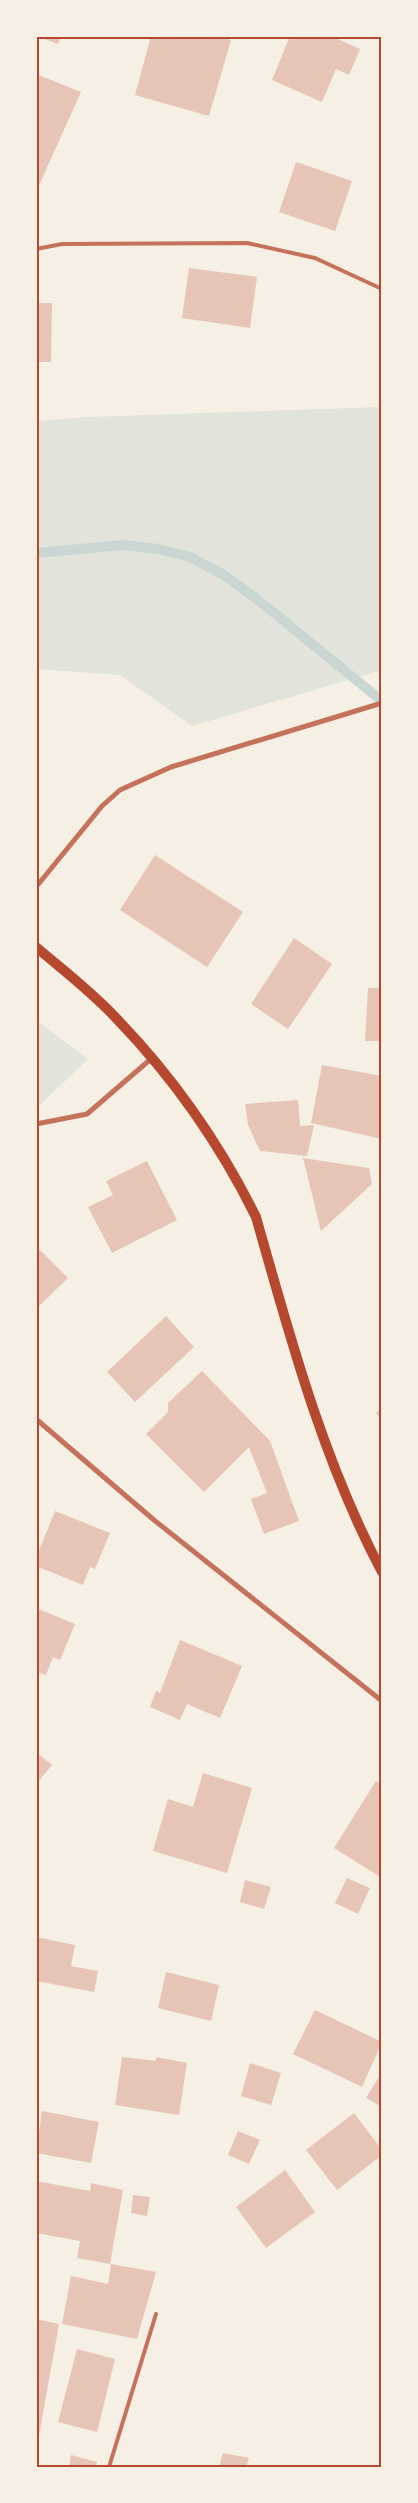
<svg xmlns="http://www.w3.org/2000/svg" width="418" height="2503" viewBox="0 0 418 2503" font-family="'Archivo Narrow',sans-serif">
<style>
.green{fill:#e2e4dc}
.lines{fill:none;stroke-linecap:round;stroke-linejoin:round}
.stream{stroke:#c9d6d2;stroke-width:10}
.building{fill:#e6c5b7}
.service{stroke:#c5725c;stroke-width:4}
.minor{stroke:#c5725c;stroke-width:5}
.secondary{stroke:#b5482f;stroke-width:10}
.neatline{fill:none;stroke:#b5482f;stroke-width:2}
</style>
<rect width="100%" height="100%" fill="#f6efe4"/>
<!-- green -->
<path class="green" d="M 382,407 L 382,670 L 192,726 L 120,675 L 36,669 L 36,421 L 88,417 Z
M 36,1020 L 88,1059 L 41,1104 L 36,1105 Z"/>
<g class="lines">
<!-- stream -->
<path class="stream" d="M 36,553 L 123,545 L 158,549 L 190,557 L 224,575 L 257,599 L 382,701"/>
</g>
<!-- building -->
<path class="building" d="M 36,36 L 61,36 L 58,44 Z
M 151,36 L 219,36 L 231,40 L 209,116 L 135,95 Z
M 290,36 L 331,36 L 360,49 L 349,75 L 336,69 L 322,102 L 272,80 Z
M 36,74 L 81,92 L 36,192 Z
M 296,162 L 352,181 L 335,231 L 279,212 Z
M 189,268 L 257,277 L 250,328 L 182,318 Z
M 36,303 L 52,303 L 51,362 L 36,362 Z
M 155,855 L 243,912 L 207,967 L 120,910 Z
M 294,938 L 332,964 L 288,1029 L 251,1004 Z
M 368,988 L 382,988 L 382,1041 L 365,1041 Z
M 322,1065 L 382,1076 L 382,1139 L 311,1123 Z
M 298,1100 L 300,1126 L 314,1125 L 307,1156 L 260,1151 L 248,1125 L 245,1104 Z
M 303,1158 L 369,1168 L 372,1184 L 321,1231 Z
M 147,1161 L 177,1220 L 112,1253 L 88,1207 L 113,1195 L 106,1181 Z
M 36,1246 L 68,1278 L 36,1309 Z
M 166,1316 L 194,1347 L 135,1402 L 107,1372 Z
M 202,1371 L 270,1441 L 299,1521 L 264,1534 L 251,1499 L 267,1493 L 249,1447 L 204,1492 L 146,1434 L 168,1412 L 168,1403 Z
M 382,1407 L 382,1420 L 376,1413 Z
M 55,1511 L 110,1533 L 95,1569 L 90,1567 L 83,1585 L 36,1566 L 36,1558 Z
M 36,1608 L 75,1624 L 60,1660 L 53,1657 L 46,1675 L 36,1672 Z
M 180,1640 L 242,1666 L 220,1718 L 187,1704 L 180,1720 L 150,1707 L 156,1691 L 160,1693 Z
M 36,1752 L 52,1765 L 36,1784 Z
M 203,1773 L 252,1788 L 227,1873 L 153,1851 L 168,1799 L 193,1807 Z
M 376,1781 L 382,1784 L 382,1878 L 334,1848 Z
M 347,1878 L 370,1888 L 358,1914 L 335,1903 Z
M 245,1880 L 271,1887 L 264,1909 L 240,1902 Z
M 36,1937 L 75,1945 L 71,1966 L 98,1971 L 94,1992 L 36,1981 Z
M 166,1972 L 219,1985 L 211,2021 L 158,2008 Z
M 315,2010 L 382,2042 L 362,2087 L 293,2054 Z
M 122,2057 L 156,2061 L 156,2057 L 187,2063 L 179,2115 L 115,2105 Z
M 250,2063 L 281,2073 L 271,2105 L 241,2096 Z
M 382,2072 L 382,2107 L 366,2098 Z
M 42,2111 L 99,2122 L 91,2163 L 36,2153 Z
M 354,2113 L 382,2150 L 382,2155 L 337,2190 L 306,2150 Z
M 238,2131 L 260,2140 L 249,2164 L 228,2155 Z
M 285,2170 L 315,2212 L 266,2248 L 236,2207 Z
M 36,2181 L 90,2191 L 91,2183 L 123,2190 L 110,2264 L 77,2258 L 80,2241 L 36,2233 Z
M 133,2195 L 150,2197 L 147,2216 L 131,2213 Z
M 111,2264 L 156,2272 L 137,2339 L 62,2324 L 71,2276 L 108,2284 Z
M 36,2319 L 59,2324 L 37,2447 L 36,2447 Z
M 77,2349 L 115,2359 L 97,2432 L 58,2422 Z
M 223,2453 L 249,2458 L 246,2467 L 219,2467 Z
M 71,2455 L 97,2462 L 96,2467 L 69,2467 Z"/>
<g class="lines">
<!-- service -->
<path class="service" d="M 36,249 L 62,244 L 247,243 L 315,258 L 382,289
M 109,2467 L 156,2314"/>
<!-- minor -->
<path class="minor" d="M 36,887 L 102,806 L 120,790 L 171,767 L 382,703
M 36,1124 L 87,1114 L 152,1058
M 36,1419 L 154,1520 L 382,1701"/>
<!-- secondary -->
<path class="secondary" d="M 36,947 C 63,970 92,992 116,1018 C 172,1076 220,1144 256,1217 C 290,1337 323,1461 382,1572"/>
</g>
<!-- border -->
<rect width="418" height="2503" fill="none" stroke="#f6efe4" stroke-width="75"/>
<rect x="38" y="38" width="342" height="2428" class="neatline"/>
</svg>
